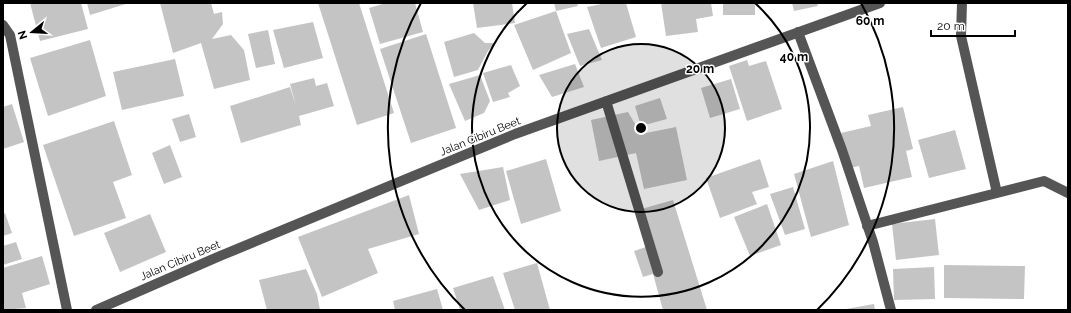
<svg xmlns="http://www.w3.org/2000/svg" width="1071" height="313" viewBox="0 0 1071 313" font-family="Raleway,sans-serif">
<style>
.building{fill:#c4c4c4}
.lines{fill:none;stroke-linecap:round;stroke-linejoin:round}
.minor{stroke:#555;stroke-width:10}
.ring{fill:none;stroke:#000;stroke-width:2}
.labels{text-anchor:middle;stroke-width:3;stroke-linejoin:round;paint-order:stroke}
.street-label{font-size:11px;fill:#000;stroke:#fff}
.centre{fill:#000;stroke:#fff;stroke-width:2}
.ring-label{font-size:12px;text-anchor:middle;font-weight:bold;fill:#000;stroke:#fff;stroke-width:3;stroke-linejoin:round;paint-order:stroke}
</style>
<rect width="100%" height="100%" fill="#fff"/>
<!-- building -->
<path class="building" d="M 30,3 L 81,3 L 88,29 L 40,41 Z
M 87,3 L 129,3 L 90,15 Z
M 160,3 L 211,3 L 214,14 L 222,12 L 223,24 L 212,39 L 231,35 L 244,50 L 250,80 L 214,89 L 201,43 L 173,53 Z
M 318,3 L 359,3 L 394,113 L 357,125 Z
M 386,3 L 415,3 L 423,32 L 380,44 L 369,8 Z
M 473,3 L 512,3 L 515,23 L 477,28 Z
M 554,3 L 577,3 L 578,6 L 556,11 Z
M 606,3 L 626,3 L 636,37 L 601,48 L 587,7 Z
M 661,3 L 711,3 L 713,16 L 696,19 L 698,32 L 666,36 Z
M 723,3 L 755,3 L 755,15 L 723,15 Z
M 792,3 L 817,3 L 818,6 L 794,11 Z
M 556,11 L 571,53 L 533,70 L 514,25 Z
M 313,22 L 323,58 L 284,68 L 273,30 Z
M 589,29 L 602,60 L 580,66 L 567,34 Z
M 268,30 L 275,64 L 256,68 L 248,34 Z
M 474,33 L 485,43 L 495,43 L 488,51 L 478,70 L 454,77 L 444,42 Z
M 426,34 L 456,128 L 411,143 L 380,49 Z
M 90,40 L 106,96 L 48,116 L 30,58 Z
M 175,59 L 184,96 L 122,110 L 113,72 Z
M 747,60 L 749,66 L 766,61 L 782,109 L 747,121 L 729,66 Z
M 575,64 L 584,87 L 552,97 L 539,75 Z
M 511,65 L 520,86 L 508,93 L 510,97 L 493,102 L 483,73 Z
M 480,75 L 490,101 L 484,113 L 465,121 L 449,84 Z
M 314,78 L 316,86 L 327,83 L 334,106 L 299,116 L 301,125 L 241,143 L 230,106 L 290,87 L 296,106 L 290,84 Z
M 731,79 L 740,109 L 710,118 L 701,88 Z
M 660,98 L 667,119 L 641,126 L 635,106 Z
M 12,104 L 24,142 L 3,149 L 3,107 Z
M 903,107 L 913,149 L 906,151 L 912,177 L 864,188 L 859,166 L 849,168 L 841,133 L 871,126 L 868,115 Z
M 628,112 L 641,134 L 676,127 L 687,180 L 644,189 L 636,153 L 599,161 L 591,120 Z
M 189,114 L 196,137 L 180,142 L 172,119 Z
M 114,121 L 132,175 L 113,182 L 126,218 L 74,236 L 43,145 Z
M 955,130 L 966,169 L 929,178 L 918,140 Z
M 170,145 L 182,177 L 164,184 L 152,153 Z
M 546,159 L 561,211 L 521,224 L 506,171 Z
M 760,159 L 769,187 L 752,192 L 757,204 L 720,218 L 706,178 Z
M 833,161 L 849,225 L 811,237 L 794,174 Z
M 503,167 L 510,200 L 479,210 L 460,174 Z
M 793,187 L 805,229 L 785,235 L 770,194 Z
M 409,195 L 419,234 L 368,249 L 378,273 L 322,297 L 298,237 Z
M 673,200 L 707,310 L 663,310 L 653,274 L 643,277 L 634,251 L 649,246 L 638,210 Z
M 767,204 L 781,245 L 750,256 L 734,217 Z
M 5,213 L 12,233 L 3,236 L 3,214 Z
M 150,214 L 166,252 L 120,272 L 104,233 Z
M 935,219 L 939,255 L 896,260 L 892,224 Z
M 16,242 L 22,259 L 3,265 L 3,246 Z
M 42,256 L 50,284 L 22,293 L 26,308 L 3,310 L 3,268 Z
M 537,263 L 550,310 L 515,310 L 503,273 Z
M 944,265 L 1025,266 L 1024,299 L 944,298 Z
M 934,267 L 935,299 L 894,300 L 893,269 Z
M 306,269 L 317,294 L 320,310 L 267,310 L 259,280 Z
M 493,276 L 505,310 L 460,310 L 453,288 Z
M 437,289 L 443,310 L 395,310 L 393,301 Z
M 874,304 L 875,310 L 846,310 L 846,309 Z"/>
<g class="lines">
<!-- minor -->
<path class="minor" d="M 962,3 L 961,36 L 997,193
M 3,25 L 10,35 L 67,310
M 798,32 L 842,150 L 873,242 L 891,310
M 606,101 L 658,272
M 867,226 L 1044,181 L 1068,193
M 96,310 L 220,256 L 515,134 L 880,3"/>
</g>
<!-- distance rings -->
<circle cx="641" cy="128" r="84" fill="#000" fill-opacity=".12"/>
<g class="ring">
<circle cx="641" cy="128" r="84"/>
<path d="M755 3A169 169 0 1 1 527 3"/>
<path d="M465 310A253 253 0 0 1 421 3M861 3A253 253 0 0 1 817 310"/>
</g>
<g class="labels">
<!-- street labels -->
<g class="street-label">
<text transform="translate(480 136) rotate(-22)" y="4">Jalan Cibiru Beet</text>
<text transform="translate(180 260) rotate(-23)" y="4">Jalan Cibiru Beet</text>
</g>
</g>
<circle cx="641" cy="128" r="6" class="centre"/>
<g class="ring-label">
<text x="870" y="25">60 m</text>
<text x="794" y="61">40 m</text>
<text x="700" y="73">20 m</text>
</g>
<!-- border -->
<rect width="1071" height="313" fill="none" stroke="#000000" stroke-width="8"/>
<!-- north arrow -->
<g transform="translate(32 32) rotate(252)" stroke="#ffffff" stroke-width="3" paint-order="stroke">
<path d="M0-3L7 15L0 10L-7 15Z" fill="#000000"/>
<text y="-6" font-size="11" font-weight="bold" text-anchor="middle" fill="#000000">N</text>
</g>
<!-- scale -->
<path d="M931 30v6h84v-6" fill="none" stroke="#000000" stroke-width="2"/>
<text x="937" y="30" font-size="12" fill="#000000" stroke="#ffffff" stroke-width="3" paint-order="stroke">20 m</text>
</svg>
